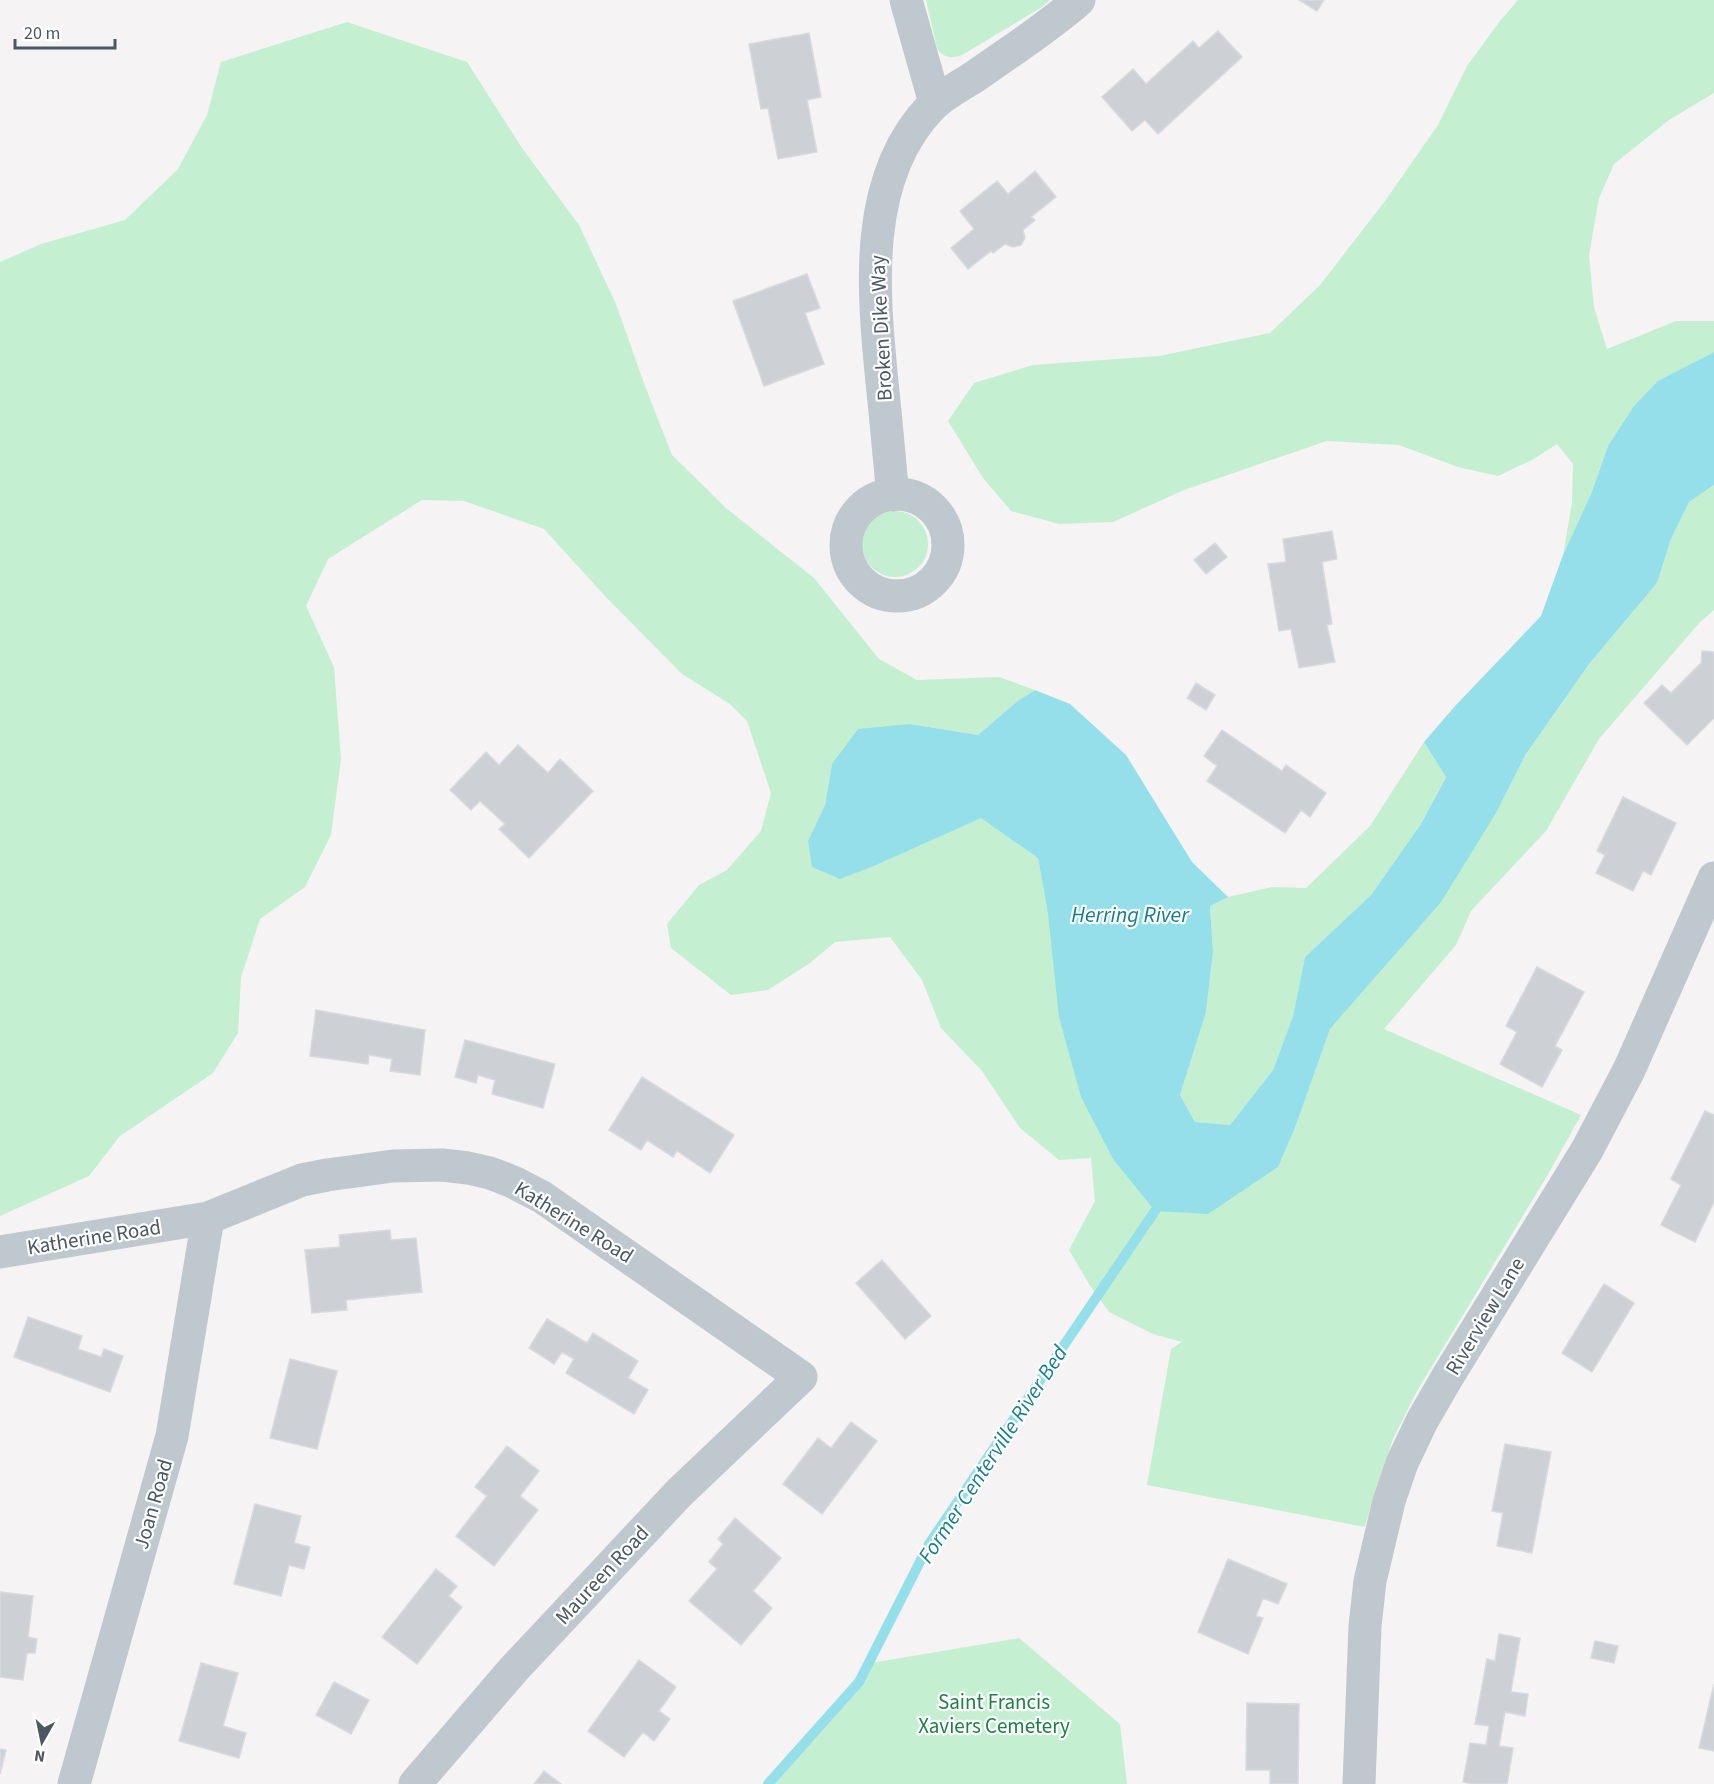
<svg xmlns="http://www.w3.org/2000/svg" width="1714" height="1784" viewBox="0 0 1714 1784" font-family="'Source Sans 3',sans-serif">
<style>
.green{fill:#c5efd1}
.water{fill:#94dfea}
.lines{fill:none;stroke-linecap:round;stroke-linejoin:round}
.stream{stroke:#94dfea;stroke-width:10}
.building{fill:#cdd0d5;stroke:#d7dade;stroke-width:1.5}
.minor{stroke:#bfc8ce;stroke-width:33}
.labels{text-anchor:middle;stroke-width:4.5;stroke-linejoin:round;paint-order:stroke}
.street-label{font-size:21px;fill:#4b5860;stroke:#fff}
.park-label{font-size:21px;fill:#1c8146;stroke:#fff}
.water-label{font-size:22px;font-style:italic;fill:#127e8c;stroke:#fff}
</style>
<rect width="100%" height="100%" fill="#f5f3f3"/>
<!-- green -->
<path class="green" d="M 926,0 L 1050,0 L 1042,7 L 962,55 C 952,59 943,58 937,48 Z
M 1518,0 L 1714,0 L 1714,93 L 1669,120 L 1614,164 L 1599,198 L 1589,255 L 1594,307 L 1607,349 L 1676,321 L 1714,321 L 1714,352 L 1695,362 L 1608,446 L 1591,494 L 1563,555 L 1572,503 L 1573,464 L 1557,444 L 1532,460 L 1498,476 L 1458,467 L 1399,445 L 1327,441 L 1184,490 L 1113,522 L 1059,524 L 1011,511 L 983,478 L 948,421 L 974,383 L 1033,365 L 1159,356 L 1270,333 L 1320,285 L 1385,201 L 1438,125 L 1467,66 L 1500,21 Z
M 347,22 L 467,62 L 522,148 L 579,225 L 616,304 L 645,386 L 672,455 L 727,509 L 814,578 L 879,659 L 917,680 L 999,677 L 1035,690 L 1019,700 L 978,735 L 910,724 L 832,764 L 825,805 L 808,841 L 874,866 L 981,817 L 1038,858 L 1081,1097 L 1281,1160 L 1295,1128 L 1330,1029 L 1379,973 L 1496,813 L 1526,754 L 1589,664 L 1657,583 L 1671,539 L 1689,502 L 1714,485 L 1714,610 L 1700,622 L 1599,739 L 1546,831 L 1471,911 L 1456,945 L 1384,1029 L 1581,1115 L 1550,1171 L 1417,1391 L 1393,1439 L 1375,1490 L 1365,1527 L 1147,1485 L 1171,1349 L 1182,1342 L 1153,1334 L 1109,1312 L 1089,1284 L 1069,1250 L 1095,1201 L 1091,1158 L 1059,1160 L 1020,1128 L 982,1071 L 941,1028 L 922,980 L 890,937 L 835,942 L 810,963 L 768,990 L 731,995 L 671,948 L 667,924 L 699,885 L 727,870 L 761,831 L 771,793 L 747,721 L 730,704 L 682,674 L 605,596 L 544,529 L 464,501 L 422,500 L 328,559 L 306,606 L 334,667 L 341,759 L 331,835 L 305,887 L 260,919 L 241,977 L 238,1033 L 213,1073 L 120,1136 L 89,1176 L 0,1216 L 0,262 L 41,244 L 125,220 L 178,169 L 207,115 L 221,62 Z
M862 544a33 33 0 1 1 66 0a33 33 0 1 1-66 0Z
M 1424,742 L 1446,776 L 1421,824 L 1371,895 L 1305,957 L 1293,1016 L 1273,1070 L 1230,1125 L 1195,1122 L 1180,1095 L 1206,1011 L 1213,952 L 1210,905 L 1228,897 L 1272,887 L 1306,888 L 1370,826 Z
M 1019,1638 L 1120,1724 L 1127,1784 L 765,1784 L 871,1663 Z"/>
<!-- water -->
<path class="water" d="M 1714,352 L 1714,485 L 1689,502 L 1671,539 L 1657,583 L 1589,664 L 1526,754 L 1496,813 L 1441,902 L 1330,1029 L 1295,1128 L 1278,1167 L 1208,1214 L 1155,1211 L 1113,1159 L 1081,1097 L 1059,1017 L 1048,914 L 1038,858 L 981,818 L 874,866 L 840,879 L 812,867 L 808,841 L 825,805 L 832,764 L 858,729 L 910,724 L 978,735 L 1019,700 L 1035,690 L 1070,704 L 1126,755 L 1192,862 L 1228,897 L 1210,906 L 1213,952 L 1206,1012 L 1180,1095 L 1195,1122 L 1230,1125 L 1273,1070 L 1293,1016 L 1305,957 L 1371,895 L 1421,824 L 1446,777 L 1424,742 L 1456,705 L 1541,616 L 1563,555 L 1591,494 L 1608,446 L 1634,406 L 1658,381 Z"/>
<g class="lines">
<!-- stream -->
<path class="stream" d="M 768,1784 L 859,1682 L 929,1544 L 1155,1211"/>
</g>
<!-- building -->
<path class="building" d="M 1299,0 L 1324,0 L 1317,11 Z
M 1218,31 L 1242,57 L 1158,134 L 1145,120 L 1132,131 L 1102,97 L 1133,69 L 1146,84 L 1193,41 L 1199,48 Z
M 809,33 L 821,97 L 807,100 L 817,152 L 778,159 L 768,108 L 761,109 L 749,44 Z
M 1035,171 L 1056,197 L 1031,217 L 1035,220 L 1023,230 L 1025,238 L 1021,245 L 1013,247 L 1005,244 L 993,253 L 991,251 L 968,269 L 951,248 L 974,229 L 960,211 L 997,181 L 1008,194 Z
M 807,274 L 820,308 L 805,313 L 824,364 L 764,386 L 733,301 Z
M 1332,531 L 1337,559 L 1322,562 L 1332,624 L 1327,625 L 1335,662 L 1299,668 L 1291,629 L 1279,631 L 1268,564 L 1286,562 L 1283,539 Z
M 1215,543 L 1227,557 L 1206,574 L 1194,560 Z
M 1702,651 L 1714,652 L 1714,718 L 1687,745 L 1644,703 L 1662,685 L 1671,693 L 1701,663 Z
M 1196,683 L 1215,695 L 1206,710 L 1187,698 Z
M 1222,730 L 1282,771 L 1286,765 L 1326,793 L 1310,817 L 1301,810 L 1285,833 L 1207,781 L 1217,766 L 1204,756 Z
M 518,745 L 548,773 L 560,759 L 593,791 L 529,858 L 499,829 L 505,824 L 480,801 L 471,810 L 450,790 L 486,752 L 499,765 Z
M 1623,797 L 1676,823 L 1651,875 L 1643,871 L 1633,891 L 1596,873 L 1605,855 L 1597,851 Z
M 1537,967 L 1584,992 L 1555,1046 L 1562,1050 L 1542,1087 L 1500,1064 L 1517,1032 L 1506,1026 Z
M 316,1010 L 425,1030 L 420,1075 L 390,1071 L 392,1059 L 369,1055 L 368,1064 L 310,1056 Z
M 465,1040 L 555,1064 L 543,1108 L 492,1094 L 495,1080 L 478,1075 L 476,1083 L 455,1077 Z
M 642,1077 L 734,1135 L 710,1173 L 677,1151 L 673,1157 L 647,1140 L 641,1150 L 609,1130 Z
M 1705,1111 L 1714,1115 L 1714,1202 L 1695,1242 L 1661,1225 L 1681,1185 L 1671,1179 Z
M 390,1230 L 391,1240 L 416,1238 L 422,1292 L 346,1300 L 347,1310 L 312,1313 L 305,1250 L 340,1247 L 339,1235 Z
M 882,1260 L 931,1316 L 905,1339 L 856,1283 Z
M 1604,1284 L 1634,1303 L 1592,1372 L 1562,1353 Z
M 28,1317 L 82,1336 L 78,1349 L 101,1357 L 104,1349 L 123,1356 L 110,1392 L 14,1357 Z
M 547,1319 L 587,1343 L 593,1333 L 638,1361 L 628,1378 L 648,1390 L 634,1414 L 566,1373 L 574,1359 L 562,1352 L 554,1364 L 529,1348 Z
M 290,1359 L 337,1371 L 317,1449 L 270,1438 Z
M 851,1422 L 877,1441 L 822,1514 L 783,1484 L 818,1438 L 831,1448 Z
M 1505,1444 L 1551,1452 L 1532,1553 L 1497,1546 L 1503,1513 L 1492,1511 Z
M 507,1446 L 539,1471 L 520,1496 L 538,1510 L 494,1566 L 456,1536 L 487,1496 L 475,1487 Z
M 255,1504 L 301,1516 L 294,1543 L 310,1547 L 304,1569 L 289,1565 L 281,1596 L 234,1584 Z
M 735,1518 L 781,1558 L 753,1591 L 772,1608 L 741,1645 L 689,1601 L 717,1569 L 709,1562 L 723,1544 L 718,1539 Z
M 1228,1559 L 1287,1584 L 1278,1604 L 1263,1598 L 1256,1616 L 1263,1618 L 1248,1654 L 1198,1632 Z
M 436,1569 L 457,1586 L 449,1596 L 462,1607 L 417,1664 L 382,1637 Z
M 0,1592 L 33,1596 L 28,1637 L 37,1639 L 35,1653 L 27,1653 L 23,1680 L 0,1677 Z
M 1499,1634 L 1520,1638 L 1511,1692 L 1528,1694 L 1525,1716 L 1505,1712 L 1499,1746 L 1513,1748 L 1507,1784 L 1473,1784 L 1463,1782 L 1470,1743 L 1486,1745 L 1489,1726 L 1475,1724 L 1487,1659 L 1495,1661 Z
M 1595,1641 L 1618,1646 L 1614,1663 L 1591,1658 Z
M 639,1660 L 676,1687 L 659,1711 L 670,1719 L 654,1741 L 643,1732 L 624,1757 L 588,1731 Z
M 201,1663 L 238,1673 L 223,1726 L 246,1733 L 239,1758 L 179,1741 Z
M 334,1682 L 369,1700 L 351,1734 L 316,1715 Z
M 1714,1684 L 1714,1751 L 1699,1748 Z
M 1247,1703 L 1299,1704 L 1298,1784 L 1270,1784 L 1270,1770 L 1246,1770 Z
M 0,1749 L 6,1750 L 0,1774 Z
M 544,1771 L 561,1784 L 534,1784 Z"/>
<g class="lines">
<!-- minor -->
<path class="minor" d="M 906,0 L 935,103
M846 545a51 51 0 1 1 102 0a51 51 0 1 1-102 0Z
M 893,495 C 889,457 886,419 882,382 C 873,291 862,177 932,106 C 944,94 962,85 977,75 C 1011,51 1047,28 1079,0
M 0,1252 L 208,1218 L 302,1180 L 327,1175 L 393,1166 L 442,1165 L 468,1168 L 490,1173 L 513,1182 L 542,1197 L 801,1377 L 679,1493 L 513,1670 L 415,1784
M 74,1784 L 172,1436 L 208,1218
M 1359,1784 L 1365,1626 L 1370,1581 L 1389,1501 L 1402,1463 L 1422,1421 L 1448,1376 L 1587,1150 L 1629,1070 L 1714,878"/>
</g>
<g class="labels">
<!-- street labels -->
<g class="street-label">
<text transform="translate(881 328) rotate(-93)" y="7">Broken Dike Way</text>
<text transform="translate(574 1222) rotate(32)" y="7">Katherine Road</text>
<text transform="translate(94 1237) rotate(-9)" y="7">Katherine Road</text>
<text transform="translate(1485 1316) rotate(-59)" y="7">Riverview Lane</text>
<text transform="translate(153 1504) rotate(-74)" y="7">Joan Road</text>
<text transform="translate(602 1575) rotate(-47)" y="7">Maureen Road</text>
</g>
<!-- park labels -->
<g class="park-label">
<text x="994" y="1709">Saint Francis<tspan x="994" dy="24">Xaviers Cemetery</tspan></text>
</g>
<!-- water labels -->
<g class="water-label">
<text x="1130" y="922">Herring River</text>
<text transform="translate(992 1454) rotate(-57)" y="8">Former Centerville River Bed</text>
</g>
</g>
<!-- north arrow -->
<g transform="translate(42 1742) rotate(189)" stroke="#ffffff" stroke-width="4.5" paint-order="stroke">
<path d="M0-4.5L10 22L0 15L-10 22Z" fill="#4b5860"/>
<text y="-9" font-size="16" font-weight="bold" text-anchor="middle" fill="#4b5860">N</text>
</g>
<!-- scale -->
<path d="M15 39v9h100v-9" fill="none" stroke="#4b5860" stroke-width="3"/>
<text x="24" y="39" font-size="18" fill="#4b5860" stroke="#ffffff" stroke-width="4.5" paint-order="stroke">20 m</text>
</svg>
